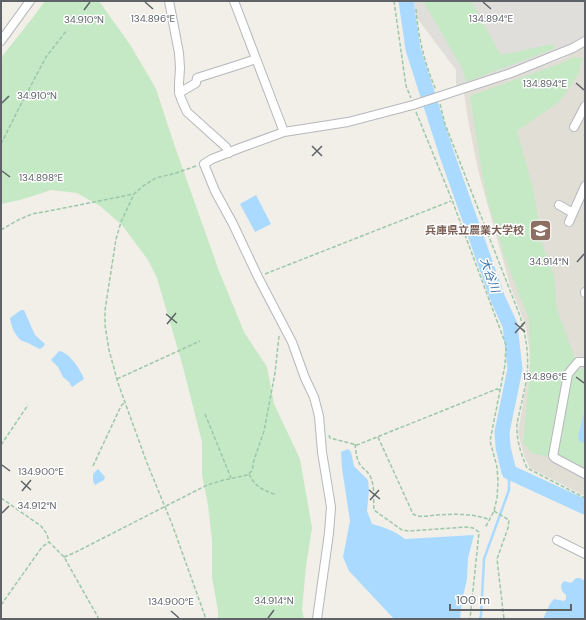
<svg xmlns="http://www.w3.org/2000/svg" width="586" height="620" viewBox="0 0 586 620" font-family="'DM Sans','Noto Sans JP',sans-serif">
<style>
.industrial{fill:#e0deda}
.education{fill:#e1ded6}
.green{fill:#c5e8c5}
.water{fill:#aadaff}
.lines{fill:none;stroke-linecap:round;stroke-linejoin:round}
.stream{stroke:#aadaff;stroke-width:2.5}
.river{stroke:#aadaff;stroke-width:15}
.minor-casing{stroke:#b5b8bc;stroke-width:10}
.path{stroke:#9cc7a9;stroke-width:1.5;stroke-dasharray:4 2;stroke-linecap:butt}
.minor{stroke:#fff;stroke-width:8}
.ticks{fill:none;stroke:#5f6368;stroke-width:1.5}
.labels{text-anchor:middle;stroke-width:3;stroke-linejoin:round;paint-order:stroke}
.education-label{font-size:11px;font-weight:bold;fill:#785e54;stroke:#fff;text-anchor:end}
.water-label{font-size:12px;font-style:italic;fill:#4174aa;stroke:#fff}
.ticks-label{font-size:10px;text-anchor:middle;fill:#5f6368;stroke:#fff;stroke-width:3;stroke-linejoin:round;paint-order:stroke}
</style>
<rect width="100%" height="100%" fill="#f1efe8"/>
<!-- industrial -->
<path class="industrial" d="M 413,1 L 585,1 L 585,37 L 554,53 L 463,88 L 456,85 L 456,70 L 417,18 Z"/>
<!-- education -->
<path class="education" d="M 585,47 L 585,286 L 582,292 L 585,298 L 585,496 L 530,468 L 524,456 L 518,432 L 531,358 L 525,324 L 510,285 L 479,174 L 468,120 L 464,93 L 562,59 Z"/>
<!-- green -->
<path class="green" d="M 45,1 L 99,1 L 131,46 L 156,89 L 174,144 L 219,271 L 244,332 L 267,367 L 274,404 L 300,459 L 312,528 L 306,566 L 302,610 L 304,619 L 218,619 L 218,611 L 212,577 L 212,540 L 208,505 L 202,475 L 202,442 L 183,367 L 157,278 L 148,260 L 122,225 L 100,206 L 77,193 L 51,190 L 20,200 L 1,204 L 1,58 C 15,39 31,21 45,1 Z
M 423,1 L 471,1 L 501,55 L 552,44 L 556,48 L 466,82 L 463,70 Z
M 574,57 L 582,58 L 578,75 L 560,101 L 517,131 L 533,188 L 539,223 L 540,238 L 554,275 L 557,309 L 575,359 L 565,369 L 563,376 L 550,444 L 549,457 L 532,453 L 523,443 L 530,373 L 529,319 L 505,258 L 488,202 L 482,173 L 470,96 L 559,64 Z
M 585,367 L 585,406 L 578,436 L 580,441 L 585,442 L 585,468 L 560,456 L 558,452 L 572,375 L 582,368 Z"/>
<!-- water -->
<path class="water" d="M 256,195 L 271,224 L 255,232 L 240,204 Z
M 21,310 L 24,310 L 35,335 L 45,344 L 43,347 L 40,349 C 35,347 32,345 28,343 C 28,343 23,341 22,341 C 15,336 11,326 10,318 Z
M 59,351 C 69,352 81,370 84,379 L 72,387 L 69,382 L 63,377 L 58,367 L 51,360 Z
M 585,408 L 585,443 L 580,442 L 578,437 Z
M 348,449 L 351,452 L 354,466 L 368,480 L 369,490 L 367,511 L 372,524 C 384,527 395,531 405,539 L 474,535 L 468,558 L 467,579 L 462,601 L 460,619 L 394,619 L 349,571 L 343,557 L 350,521 L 342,468 L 341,452 Z
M 98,469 L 105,477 L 104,480 L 95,485 L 93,481 L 93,474 Z
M 576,578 L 580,578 L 585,581 L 585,619 L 543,619 L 550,604 L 554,599 L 564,601 L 566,599 L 566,595 L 562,591 L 561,585 L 564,581 L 571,583 Z"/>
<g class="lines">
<!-- stream -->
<path class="stream" d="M 480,619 L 481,615 L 484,559 L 509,490 L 509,472"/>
<!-- river -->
<path class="river" d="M 406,1 L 413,49 L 446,152 L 498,299 L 510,325 L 515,369 L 502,432 L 503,447 L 509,472 L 585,507"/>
<defs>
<path id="minor" d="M 169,1 L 179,53 L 180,68 L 179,83 L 179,93 L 182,101 L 187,112 L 226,147 L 229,153
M 234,1 L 284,132
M 1,41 L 30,1
M 179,93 L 196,83 L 197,78 L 238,65 L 256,59
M 574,127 L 585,106
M 559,205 L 573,213
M 569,222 L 585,186
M 585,292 L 585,293
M 585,362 L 578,362 L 568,374 L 553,456 L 555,458 L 585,474
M 557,540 L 585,554
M 317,619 L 329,533 L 331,507 L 322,452 L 319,416 L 314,397 L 305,378 L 292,342 L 258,277 L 233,224 L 215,191 L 204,164 L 212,159 L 240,148 L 284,132 L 348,122 L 413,105 L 511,73 L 573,48 L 585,41"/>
</defs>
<!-- minor casing -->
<use href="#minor" class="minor-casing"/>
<!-- path -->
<path class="path" d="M 394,1 L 406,86 L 411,98
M 416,9 C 418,37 425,65 436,90
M 440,104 L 445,124 L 520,316 C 526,335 529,355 527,375 C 525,391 520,408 517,424 C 516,439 521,454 527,468 L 585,498
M 416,112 L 452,200 L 506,345 L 505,365 L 490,441 L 497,467 L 498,482 L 497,498 L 494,511 L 485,528
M 1,144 L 18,110 L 46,57 L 67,30
M 196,166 L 176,173 L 156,178 L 143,186 L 134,194 L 121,222 L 116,239 L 105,310 L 105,325 L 109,350 L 118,383 L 147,463 L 172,524 L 206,619
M 1,230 L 18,220 L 32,214 L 54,210 L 134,194
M 265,274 L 451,201
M 117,379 L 200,341
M 205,414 L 231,478
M 329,435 L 330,438 L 357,445 L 497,389 L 500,390
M 378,437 L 413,514 C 420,518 428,516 435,515 C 453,514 473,513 490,520
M 355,444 C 356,452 356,459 361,466 C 365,470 369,473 371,478 C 375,488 373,500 374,510 L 402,530 L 409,531 L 466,527 L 473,528 L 479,532 L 470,619
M 1,445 L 28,405
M 93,466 L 121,406 L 125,402
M 249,474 C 256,488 262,489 276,495
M 1,498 L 41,526 L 47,534 L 49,542 L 64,557 L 99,619
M 494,511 L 509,520 L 508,528 L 497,559 L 504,619
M 64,557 L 74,553 L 207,485 L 224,480 L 247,475 L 252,471 L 254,460 L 264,431 L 275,373 L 279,336
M 1,605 L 42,547 L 49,542"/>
<!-- minor -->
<use href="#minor" class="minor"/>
</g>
<!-- ticks -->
<path class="ticks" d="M 145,2 L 153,9M 483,2 L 491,9M 84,10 L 90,2M 576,83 L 584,90M 2,103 L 9,96M 312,146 L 322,156M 312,156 L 322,146M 2,171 L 10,177M 577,262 L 584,254M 166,314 L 177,323M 515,323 L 525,332M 167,324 L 176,313M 515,333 L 525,322M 576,377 L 584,383M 2,465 L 10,471M 21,481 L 31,490M 369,490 L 380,499M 22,491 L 31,480M 370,500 L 379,490M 2,513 L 9,506M 171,611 L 179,618M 268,618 L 274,610"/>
<!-- icons -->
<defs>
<symbol id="university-square" viewBox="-11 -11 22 22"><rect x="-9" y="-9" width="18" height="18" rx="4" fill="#8d6e63" stroke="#fff"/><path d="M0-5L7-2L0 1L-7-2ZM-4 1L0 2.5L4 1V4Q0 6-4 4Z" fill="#fff"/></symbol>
</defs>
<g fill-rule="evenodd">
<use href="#university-square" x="528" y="218" width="25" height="25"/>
</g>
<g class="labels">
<!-- education labels -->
<g class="education-label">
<text x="524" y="234">兵庫県立農業大学校</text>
</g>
<!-- water labels -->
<g class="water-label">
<text transform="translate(490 275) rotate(71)" y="4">大谷川</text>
</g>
</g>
<g class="ticks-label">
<text x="153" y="22">134.896°E</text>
<text x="491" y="22">134.894°E</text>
<text x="84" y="23">34.910°N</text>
<text x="545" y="87">134.894°E</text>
<text x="37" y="99">34.910°N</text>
<text x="41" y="181">134.898°E</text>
<text x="549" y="265">34.914°N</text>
<text x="545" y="380">134.896°E</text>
<text x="41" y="475">134.900°E</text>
<text x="37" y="509">34.912°N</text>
<text x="274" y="604">34.914°N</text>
<text x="171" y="605">134.900°E</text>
</g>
<!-- border -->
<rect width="586" height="620" fill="none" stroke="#5f6368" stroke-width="4"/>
<!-- scale -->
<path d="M450 604v6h121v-6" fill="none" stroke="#5f6368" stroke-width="2"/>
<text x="456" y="604" font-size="12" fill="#5f6368" stroke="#ffffff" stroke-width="3" paint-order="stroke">100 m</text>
</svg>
